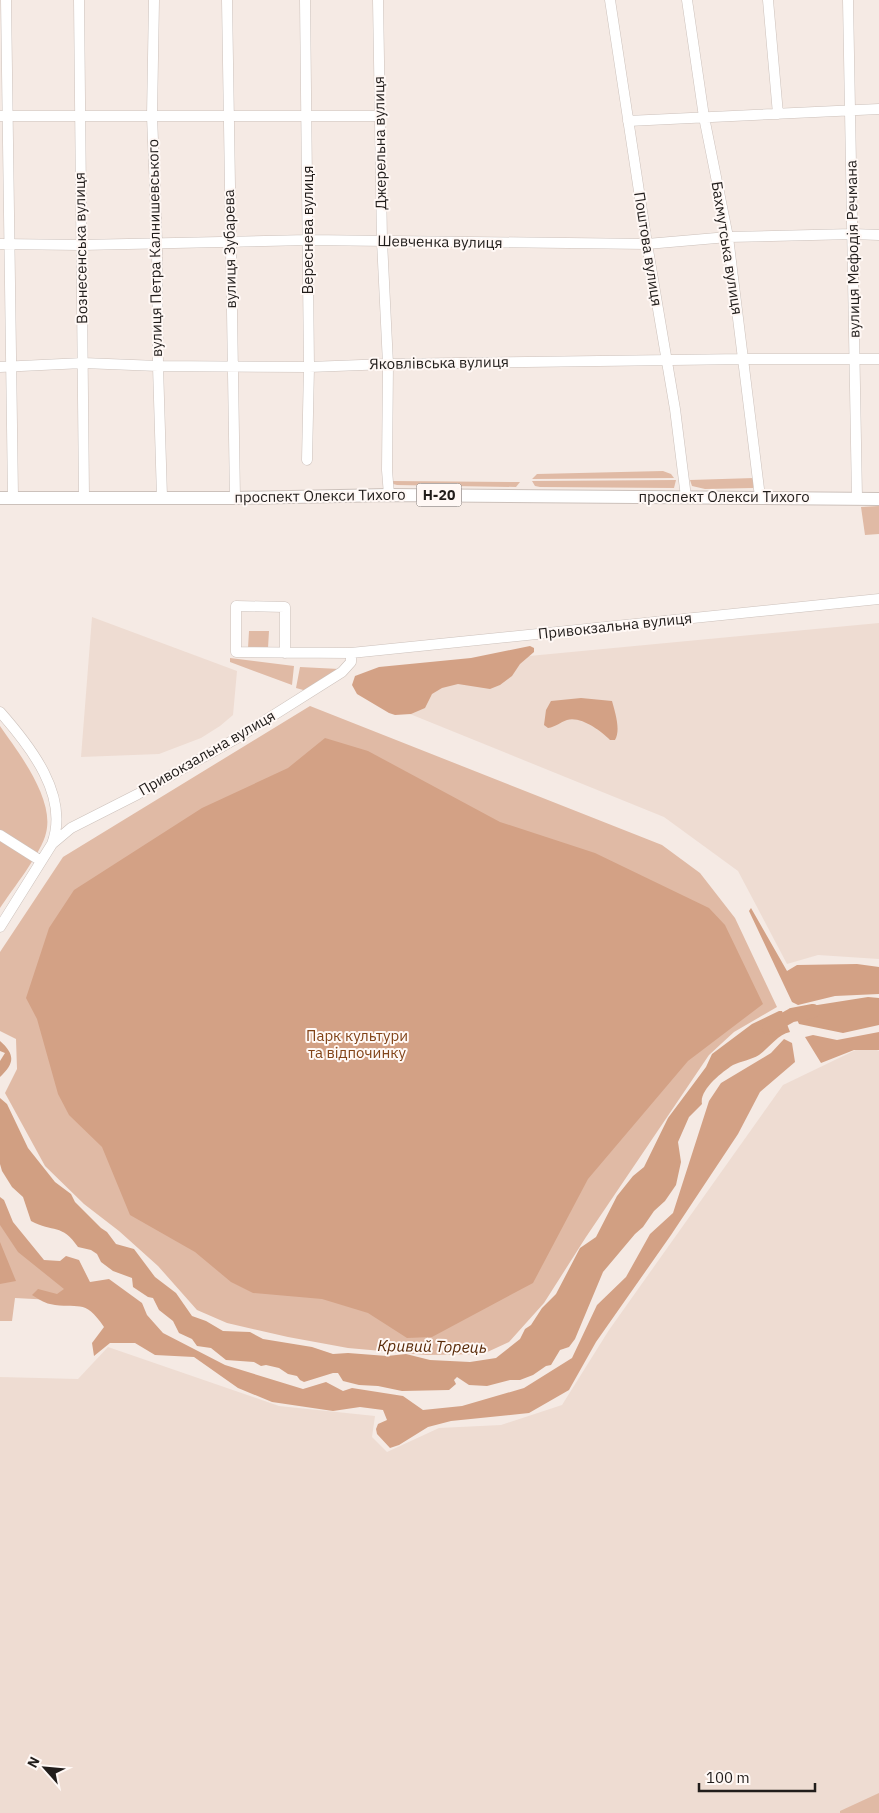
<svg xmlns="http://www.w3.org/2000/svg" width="879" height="1813" viewBox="0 0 879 1813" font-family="'IBM Plex Sans',sans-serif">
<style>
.built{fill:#eedcd2}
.green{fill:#e0baa5}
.forest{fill:#d3a185}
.water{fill:#d19f82}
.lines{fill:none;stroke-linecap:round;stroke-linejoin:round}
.river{stroke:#d19f82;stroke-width:14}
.minor-casing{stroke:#ccc1bb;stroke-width:11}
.major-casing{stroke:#ccc1bb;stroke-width:14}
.minor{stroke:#fff;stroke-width:10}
.major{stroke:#fff;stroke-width:12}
.labels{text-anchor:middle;stroke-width:4;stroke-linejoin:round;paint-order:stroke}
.shield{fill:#fff8f5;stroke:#645f5c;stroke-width:1}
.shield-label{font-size:14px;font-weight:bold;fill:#211d1b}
.street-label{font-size:15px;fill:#211d1b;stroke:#fff8f5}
.park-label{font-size:15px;fill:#824419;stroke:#fff8f5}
.water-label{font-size:16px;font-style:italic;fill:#592a08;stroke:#fff8f5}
</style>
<rect width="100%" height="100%" fill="#f5eae4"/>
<!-- built -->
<path class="built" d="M 92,617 L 237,671 L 233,715 L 220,726 L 201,738 L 159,754 L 81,757 Z
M 879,623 L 879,959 L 818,955 L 787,964 L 738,871 L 664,817 L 363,695 L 369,671 Z
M 866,1045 L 879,1051 L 879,1813 L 0,1813 L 0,1377 L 78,1379 L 108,1347 L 279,1406 L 375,1416 L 372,1437 L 387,1452 L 439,1428 L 501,1425 L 562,1405 L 609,1330 L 783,1085 Z"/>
<!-- green -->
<path class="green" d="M 663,471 L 671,474 L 674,478 L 532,479 L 537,474 Z
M 754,478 L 755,485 L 753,488 L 705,489 L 692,486 L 690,480 Z
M 676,480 L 674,488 L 540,487 L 535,486 L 532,481 Z
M 392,481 L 520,482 L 516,487 L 397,485 L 393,484 Z
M 879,506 L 879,534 L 865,535 L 861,507 Z
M 249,631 L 269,631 L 268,648 L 248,648 Z
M 230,658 L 294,666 L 292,685 L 230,662 Z
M 300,667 L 339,669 L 307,691 L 296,688 Z
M 310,706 L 662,845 L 700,873 L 735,918 L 777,1007 L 734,1032 L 709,1055 L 586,1237 L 544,1303 L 509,1342 L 483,1354 L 426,1355 L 348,1348 L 288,1337 L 227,1323 L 197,1310 L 158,1266 L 119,1231 L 84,1204 L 45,1166 L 5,1093 L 17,1069 L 16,1039 L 0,1031 L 0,952 L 63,857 Z
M 0,726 C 18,752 55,799 46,833 C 42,852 12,890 0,908 Z
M 0,1213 L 24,1253 L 71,1283 L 71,1301 L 15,1298 L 12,1321 L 0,1321 Z
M 879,1793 L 879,1813 L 840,1813 L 840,1811 Z"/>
<!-- forest -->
<path class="forest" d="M 530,646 L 534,648 L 534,652 L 520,664 L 512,676 L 500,685 L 490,689 L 458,684 L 442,688 L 432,694 L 425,708 L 411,714 L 395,715 L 389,713 L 357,694 L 352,685 L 355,676 L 379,667 L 471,658 Z
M 581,698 L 612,701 C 615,712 621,730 615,740 L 610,740 C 601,731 581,716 567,720 C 560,722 556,727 548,728 L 544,725 L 546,710 L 551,701 Z
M 325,738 L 368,751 L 500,822 L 595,853 L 709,908 L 725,925 L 763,1004 L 688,1061 L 588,1179 L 533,1283 L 432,1337 L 407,1338 L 368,1313 L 322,1299 L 253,1293 L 231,1282 L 195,1252 L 130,1215 L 102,1147 L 69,1115 L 58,1094 L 37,1019 L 26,998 L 49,928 L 74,890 L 202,808 L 288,768 Z
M 751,908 L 787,971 L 797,965 L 857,964 L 879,967 L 879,994 L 835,996 L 798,1005 L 792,1002 L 749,911 Z
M 879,1032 L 879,1050 L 854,1050 L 821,1063 L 805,1037 L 813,1035 L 837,1040 Z
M 784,1039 L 792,1043 L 795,1062 L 760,1092 L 738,1134 L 671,1235 L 596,1342 L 569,1390 L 529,1413 L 451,1421 L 428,1427 L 399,1445 L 390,1448 L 377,1434 L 376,1429 L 378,1424 L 387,1420 L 383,1410 L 360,1407 L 333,1411 L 272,1402 L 238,1388 L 194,1357 L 155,1355 L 135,1343 L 110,1343 L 94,1356 L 92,1343 L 104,1327 C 84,1297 78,1310 50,1304 C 44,1303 37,1298 32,1295 L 38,1289 L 57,1294 L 64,1289 L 18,1252 L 0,1225 L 0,1197 L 4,1200 L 13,1222 L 44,1260 L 60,1261 L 66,1256 L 79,1260 L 90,1282 L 109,1279 L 142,1303 L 147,1315 L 163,1333 L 225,1365 L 303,1389 L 326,1382 L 343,1391 L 352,1388 L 403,1396 L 423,1410 L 462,1406 L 524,1388 L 572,1358 L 597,1305 L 626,1277 L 650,1234 L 673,1213 L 709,1101 L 721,1083 L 771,1053 Z
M 0,1242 L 16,1281 L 0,1284 Z"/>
<!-- water -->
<path class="water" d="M 868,997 L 879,998 L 879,1025 L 843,1033 L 799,1024 L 792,1009 Z
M 779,1011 L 782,1011 L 790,1032 C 777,1035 769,1048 759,1055 C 751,1060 741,1061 733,1065 C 722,1072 699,1090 702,1104 L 689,1117 L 678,1142 L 681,1162 L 676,1185 L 665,1201 L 654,1211 L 643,1227 L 635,1234 L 603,1272 L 575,1339 L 569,1347 L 560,1350 L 551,1365 L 546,1366 L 533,1375 L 520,1380 L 510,1380 L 487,1386 L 469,1385 L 457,1377 L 454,1380 L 456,1384 L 449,1390 L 402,1391 L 378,1386 L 359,1385 L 343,1381 L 338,1373 L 333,1373 L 304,1382 L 300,1380 L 297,1376 L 288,1374 L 279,1368 L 266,1365 L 261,1366 L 254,1362 L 226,1360 L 211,1348 L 197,1346 L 192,1339 L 179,1333 L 173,1321 L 159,1310 L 153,1298 L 148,1297 L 133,1287 L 132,1278 L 113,1271 L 101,1262 L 97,1254 L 91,1250 L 78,1247 C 62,1223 53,1233 31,1221 L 23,1197 L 12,1187 L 2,1171 L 0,1164 L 0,1098 L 7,1104 L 28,1148 L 55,1182 L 71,1194 L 75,1202 L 101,1228 L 107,1232 L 116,1244 L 134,1249 L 155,1277 L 176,1293 L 192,1316 L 206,1321 L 223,1331 L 250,1332 L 263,1339 L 312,1347 L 333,1354 L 348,1353 L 387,1356 L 406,1354 L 430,1360 L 470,1362 L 496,1358 L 520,1339 L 525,1329 L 531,1325 L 542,1308 L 556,1294 L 580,1248 L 596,1237 L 617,1196 L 633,1176 L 644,1167 L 668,1118 L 706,1067 L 712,1054 L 752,1024 Z
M 0,1041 C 16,1055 14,1064 0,1077 L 0,1061 L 5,1053 L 0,1051 Z"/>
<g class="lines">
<!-- river -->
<path class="river" d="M 769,1028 L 792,1015 L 813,1011"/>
<defs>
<path id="minor" d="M 6,0 L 13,497
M 79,0 L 84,497
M 154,0 L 152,116 L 157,242 L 158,366 L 162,497
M 227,0 L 235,498
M 305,0 L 309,367 L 307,460
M 378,0 L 382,241 L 388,364 L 387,470 L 389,495
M 610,0 L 647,244 L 675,409 L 686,497
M 687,0 L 704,117 L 728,237 L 760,497
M 768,0 L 778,114
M 848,0 L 857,498
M 0,116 L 379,116
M 628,121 L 879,109
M 0,244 L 81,245 L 308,240 L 647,244 L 728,237 L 853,234 L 879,235
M 0,367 L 83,363 L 158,366 L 309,367 L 388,364 L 744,359 L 879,359
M 351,653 L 879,599
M 0,712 C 30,746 70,796 52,844 L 0,927
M 0,835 L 41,861
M 52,844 L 71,828 L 138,794 L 239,737 L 342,672 L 351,662 L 351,653 L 236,652 L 236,606 L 285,607 L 285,653"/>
<path id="major" d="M 0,498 L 235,498 L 389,495 L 879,499"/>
</defs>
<!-- minor casing -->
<use href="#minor" class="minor-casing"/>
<!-- major casing -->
<use href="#major" class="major-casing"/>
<!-- minor -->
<use href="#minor" class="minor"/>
<!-- major -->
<use href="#major" class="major"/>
</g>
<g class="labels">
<!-- shield labels -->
<rect class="shield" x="416.5" y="483.5" width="45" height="23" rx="4"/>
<g class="shield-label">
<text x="439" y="500">Н-20</text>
</g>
<!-- street labels -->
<g class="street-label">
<text transform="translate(380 143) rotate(-91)" y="5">Джерельна вулиця</text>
<text transform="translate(308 230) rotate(-90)" y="5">Вереснева вулиця</text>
<text transform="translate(440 242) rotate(1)" y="5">Шевченка вулиця</text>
<text transform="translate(81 248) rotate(-91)" y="5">Вознесенська вулиця</text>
<text transform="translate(155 248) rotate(-91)" y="5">вулиця Петра Калнишевського</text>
<text transform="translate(727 248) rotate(81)" y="5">Бахмутська вулиця</text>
<text transform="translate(230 249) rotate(-91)" y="5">вулиця Зубарева</text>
<text transform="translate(648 249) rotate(81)" y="5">Поштова вулиця</text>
<text transform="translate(853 249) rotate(-91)" y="5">вулиця Мефодія Речмана</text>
<text transform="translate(439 363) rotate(-1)" y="5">Яковлівська вулиця</text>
<text transform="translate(320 496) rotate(-1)" y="5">проспект Олекси Тихого</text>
<text x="724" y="502">проспект Олекси Тихого</text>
<text transform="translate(615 626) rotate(-6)" y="5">Привокзальна вулиця</text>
<text transform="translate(207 753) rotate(-30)" y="5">Привокзальна вулиця</text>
</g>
<!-- park labels -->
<g class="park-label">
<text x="357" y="1041">Парк культури<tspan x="357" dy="17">та відпочинку</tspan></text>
</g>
<!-- water labels -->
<g class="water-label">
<text transform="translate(432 1346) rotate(1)" y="6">Кривий Торець</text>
</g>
</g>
<!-- north arrow -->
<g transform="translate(45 1768) rotate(297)" stroke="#fff8f5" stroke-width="4" paint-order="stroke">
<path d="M0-4L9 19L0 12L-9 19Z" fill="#211d1b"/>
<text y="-8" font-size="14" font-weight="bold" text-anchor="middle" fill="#211d1b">N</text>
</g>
<!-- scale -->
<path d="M699 1783v8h116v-8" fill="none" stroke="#211d1b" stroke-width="2.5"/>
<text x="706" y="1783" font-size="15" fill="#211d1b" stroke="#fff8f5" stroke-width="4" paint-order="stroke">100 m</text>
</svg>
